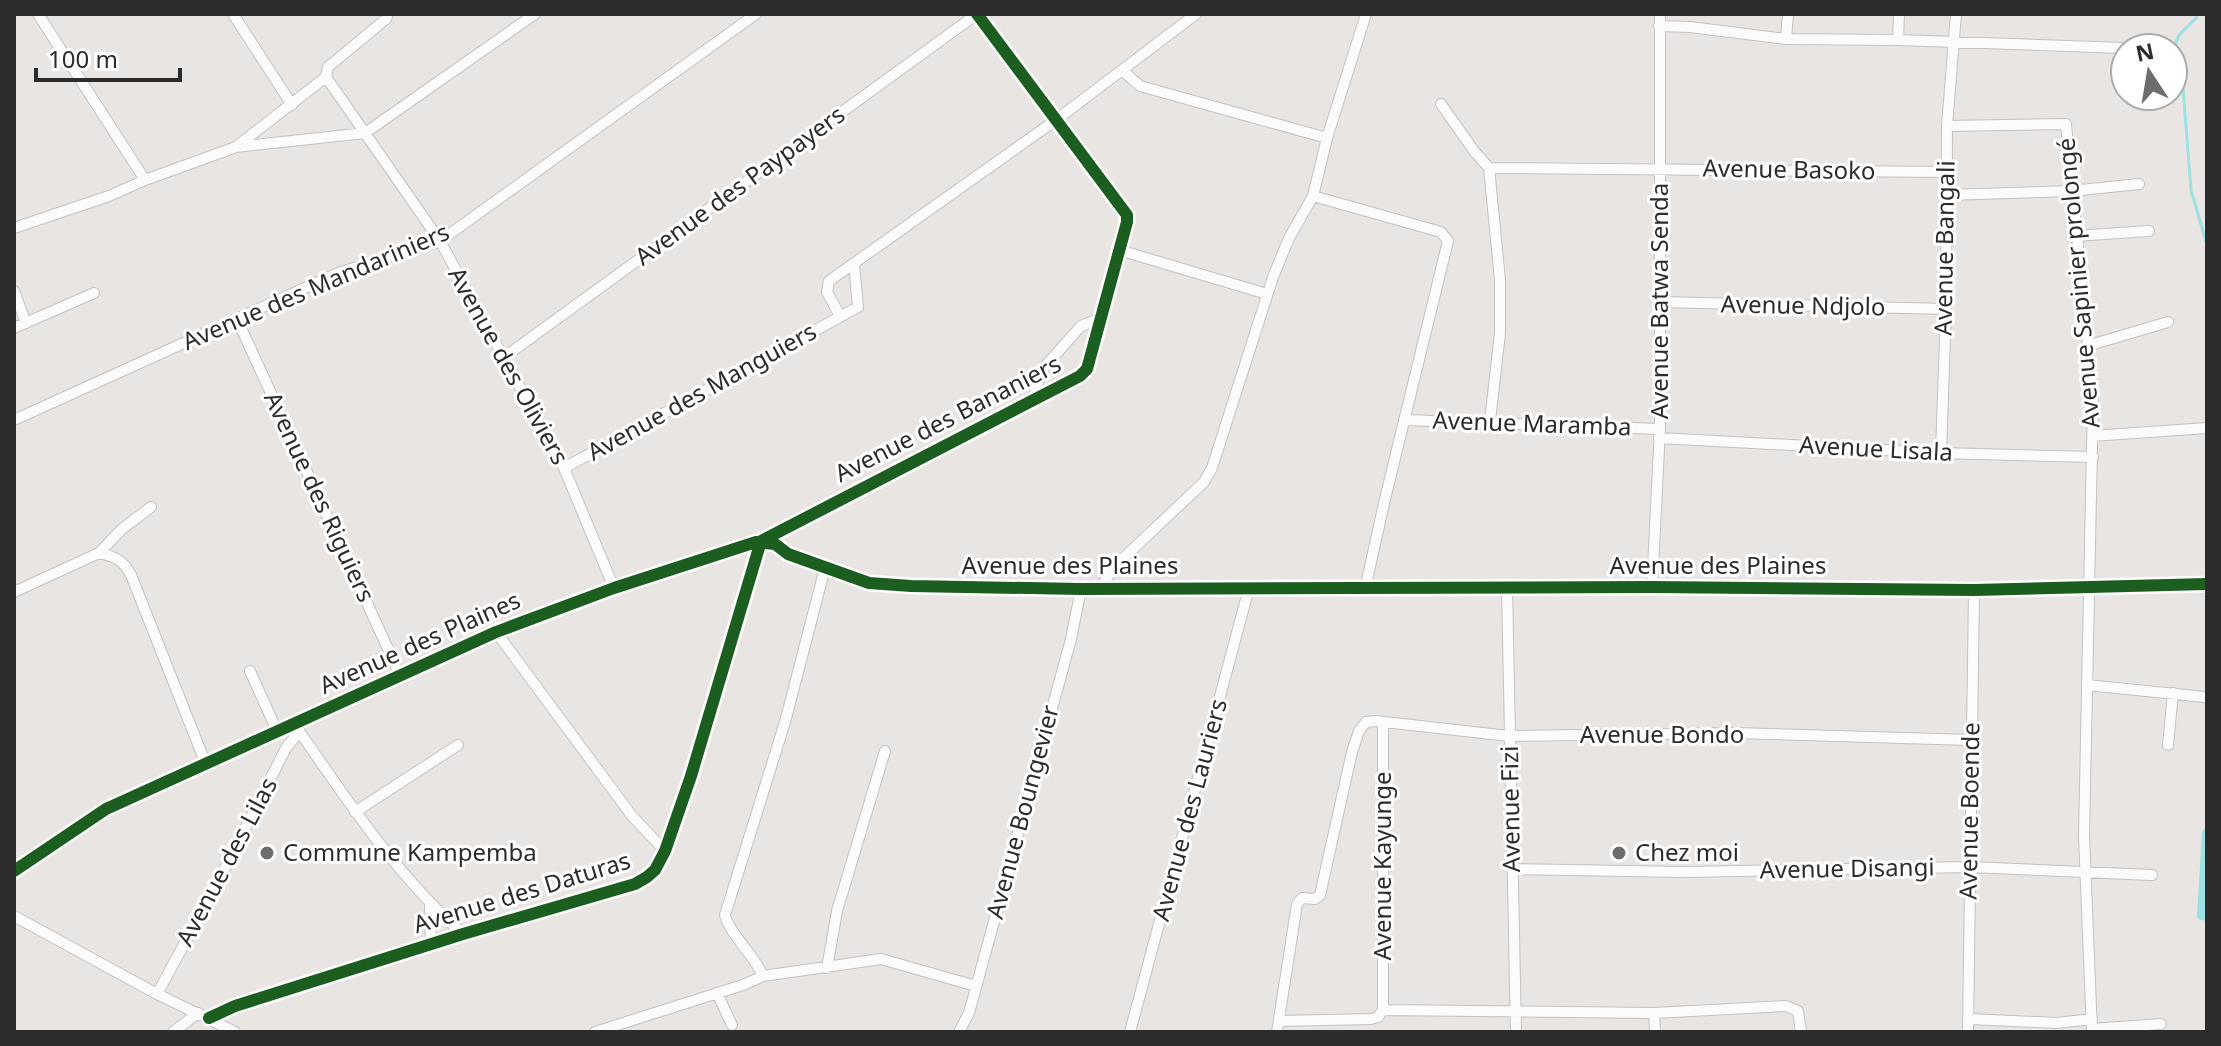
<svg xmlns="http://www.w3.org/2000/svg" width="2221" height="1046" viewBox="0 0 2221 1046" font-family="'Noto Sans',sans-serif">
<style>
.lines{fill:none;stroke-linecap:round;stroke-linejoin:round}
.stream{stroke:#9de1e3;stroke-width:3}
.canal{stroke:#9de1e3;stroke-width:10}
.street-casing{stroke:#c3c2c2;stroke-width:12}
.secondary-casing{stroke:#c3c2c2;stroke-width:16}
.street{stroke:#fcfbfb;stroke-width:10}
.secondary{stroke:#fcfbfb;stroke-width:14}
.cycleway-casing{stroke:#fff;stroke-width:17}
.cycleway{stroke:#1b5e20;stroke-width:12}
.poi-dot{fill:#6e6d6c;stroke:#fff;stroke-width:3}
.labels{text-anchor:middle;stroke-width:6;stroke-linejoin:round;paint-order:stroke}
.street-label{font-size:24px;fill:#2c2c2c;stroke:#fff}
.poi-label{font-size:24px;fill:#2c2c2c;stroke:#fff;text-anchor:start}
</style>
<rect width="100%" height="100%" fill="#e9e5e2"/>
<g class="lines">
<!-- stream -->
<path class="stream" d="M 2197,14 L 2196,18 C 2191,24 2182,31 2178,37 C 2172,47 2179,78 2183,88 L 2191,190 L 2207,245"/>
<!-- canal -->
<path class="canal" d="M 2207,833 L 2202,915 L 2207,916"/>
<defs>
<path id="street" d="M 38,14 L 145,180
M 233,14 L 292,105
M 1659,26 L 1690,27 L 1786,39 L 1898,40 L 2124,48
M 1786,39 L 1788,14
M 1898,40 L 1899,14
M 1122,70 L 1140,86 L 1327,138
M 326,77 L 440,241 L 564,468 L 614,588
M 1441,104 L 1474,151 L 1489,168 L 1500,280 L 1500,333 L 1490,421
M 1947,126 L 2066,124 L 2093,398 L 2084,836 L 2092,1032
M 237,146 L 326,77 L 328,67 L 386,19 L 388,14
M 1489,168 L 1946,172
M 1945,195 L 2071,191 L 2139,184
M 1313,196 L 1441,232 L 1448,241 L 1385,499 L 1365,589
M 14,228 L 109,196 L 145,180 L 236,147 L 365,133 L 535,14
M 2075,236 L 2149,231
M 1119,250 L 1267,294
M 14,291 L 26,323
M 1661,302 L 1946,309
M 840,316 L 827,292 L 829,281 L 1056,120 L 1196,14
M 237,319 L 400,675
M 14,328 L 94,293
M 2087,346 L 2168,322
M 503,358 L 977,14
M 1033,400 L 1041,371 L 1081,326 L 1101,318
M 14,420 L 338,273 L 440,241 L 756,14
M 1404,420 L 1660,429
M 2092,436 L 2207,428
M 1659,438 L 1941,453 L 2093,457
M 1941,453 L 1946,309 L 1947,126 L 1956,14
M 564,468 L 858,307 L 854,264
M 99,553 C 116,557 123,560 131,575 L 205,762
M 1507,587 L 1516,1032
M 1652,587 L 1660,429 L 1660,14
M 1100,588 L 1115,566 L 1204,482 L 1212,468 L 1273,277 L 1289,238 L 1313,196 L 1327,138 L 1366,14
M 14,592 L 99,553 L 122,529 L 151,507
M 496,632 L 632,816 L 665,851
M 250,671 L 277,731
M 2087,685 L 2205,697
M 297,728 C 347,800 397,876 463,934
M 2168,745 L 2173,693
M 355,812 L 458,745
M 1513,869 L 1685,872 L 1969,867 L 2152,875
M 430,905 L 431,944
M 14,916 L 157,994 L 235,1032
M 827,968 L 837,911 L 885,751
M 763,976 C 755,956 728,932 725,915 L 785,722 L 825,568
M 717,993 L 732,1025
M 157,994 L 218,882 L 286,748 L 299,732
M 1383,1010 L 1654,1013 L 1786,1006 L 1798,1011 L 1801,1032
M 1383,1010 L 1383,723
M 1654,1013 L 1655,1032
M 209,1018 L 235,1006 L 463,934 L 635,884 L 647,877 L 655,870 L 665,851 L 691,776 L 761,541 L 1080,376 L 1087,369 L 1127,222 L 1127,215 L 977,14
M 1969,1019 L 2057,1023 L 2092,1019
M 1280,1021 L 1371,1019 L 1378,1017 L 1383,1010
M 2092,1029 L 2161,1024
M 173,1032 L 198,1013
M 595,1032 L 743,985 L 763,976 L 881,959 L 976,986
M 959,1032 L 969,1013 L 1071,639 L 1081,589
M 1130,1032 L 1249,588
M 1277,1032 L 1297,904 L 1302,898 L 1315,899 L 1320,895 L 1352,752 L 1359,731 L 1366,722 L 1376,721 L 1509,736 L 1735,733 L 1971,740
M 1968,1032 L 1974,590"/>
<path id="secondary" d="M 14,871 L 106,809 L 496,632 L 614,588 L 756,542 L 775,544 L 788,554 L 869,583 L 911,586 L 1081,589 L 1652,587 L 1974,590 L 2207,584"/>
</defs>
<!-- street casing -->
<use href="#street" class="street-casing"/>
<!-- secondary casing -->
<use href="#secondary" class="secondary-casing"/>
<!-- street -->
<use href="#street" class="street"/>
<!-- secondary -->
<use href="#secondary" class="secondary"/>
<defs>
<path id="cycleway" d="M 14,871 L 106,809 L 496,632 L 614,588 L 756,542 L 775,544 L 788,554 L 869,583 L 911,586 L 1081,589 L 1652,587 L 1974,590 L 2207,584
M 209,1018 L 235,1006 L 463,934 L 635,884 L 647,877 L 655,870 L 665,851 L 691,776 L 761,541 L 1080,376 L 1087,369 L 1127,222 L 1127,215 L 977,14"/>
</defs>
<!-- cycleway casing -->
<use href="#cycleway" class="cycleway-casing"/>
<!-- cycleway -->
<use href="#cycleway" class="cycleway"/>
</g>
<!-- markers -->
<g class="poi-dot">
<circle cx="267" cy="853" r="8"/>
<circle cx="1619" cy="853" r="8"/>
</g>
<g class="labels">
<!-- street labels -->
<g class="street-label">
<text transform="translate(1789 170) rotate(1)" y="8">Avenue Basoko</text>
<text transform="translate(740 186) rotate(-36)" y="8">Avenue des Paypayers</text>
<text transform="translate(1945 248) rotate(-89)" y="8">Avenue Bangali</text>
<text transform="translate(2079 283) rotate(-95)" y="8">Avenue Sapinier prolongé</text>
<text transform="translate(316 287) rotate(-23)" y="8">Avenue des Mandariniers</text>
<text transform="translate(1660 301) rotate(-90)" y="8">Avenue Batwa Senda</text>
<text transform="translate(1803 306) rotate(1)" y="8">Avenue Ndjolo</text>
<text transform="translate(508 366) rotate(61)" y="8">Avenue des Oliviers</text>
<text transform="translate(702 392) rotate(-29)" y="8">Avenue des Manguiers</text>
<text transform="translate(948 419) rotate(-27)" y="8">Avenue des Bananiers</text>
<text transform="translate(1532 424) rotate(2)" y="8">Avenue Maramba</text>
<text transform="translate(1876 449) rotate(3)" y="8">Avenue Lisala</text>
<text transform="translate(319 497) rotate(65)" y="8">Avenue des Riguiers</text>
<text x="1070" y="574">Avenue des Plaines</text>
<text x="1718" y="574">Avenue des Plaines</text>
<text transform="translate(420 643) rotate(-24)" y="8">Avenue des Plaines</text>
<text x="1662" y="743">Avenue Bondo</text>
<text transform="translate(1511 809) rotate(-91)" y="8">Avenue Fizi</text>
<text transform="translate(1190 810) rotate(-75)" y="8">Avenue des Lauriers</text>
<text transform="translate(1970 811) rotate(-89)" y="8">Avenue Boende</text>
<text transform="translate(1023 812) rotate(-75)" y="8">Avenue Boungevier</text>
<text transform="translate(227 862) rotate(-62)" y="8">Avenue des Lilas</text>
<text transform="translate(1383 866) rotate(-90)" y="8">Avenue Kayunge</text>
<text transform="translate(1847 869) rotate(-1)" y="8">Avenue Disangi</text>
<text transform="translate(522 893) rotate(-17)" y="8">Avenue des Daturas</text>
</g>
<!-- poi labels -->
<g class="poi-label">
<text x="283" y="861">Commune Kampemba</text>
<text x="1635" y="861">Chez moi</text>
</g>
</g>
<!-- border -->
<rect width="2221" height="1046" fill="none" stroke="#2c2c2c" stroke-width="32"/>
<!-- north arrow -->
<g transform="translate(2149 72) rotate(348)"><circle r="38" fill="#ffffff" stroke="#ababab" stroke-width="2"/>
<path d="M0-6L14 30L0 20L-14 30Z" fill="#6e6d6c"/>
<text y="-12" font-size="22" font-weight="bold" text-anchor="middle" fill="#2c2c2c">N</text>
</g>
<!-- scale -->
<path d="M36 68v12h144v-12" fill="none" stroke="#2c2c2c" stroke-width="4"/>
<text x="48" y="68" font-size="24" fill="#2c2c2c" stroke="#ffffff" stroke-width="6" paint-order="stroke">100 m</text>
</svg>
